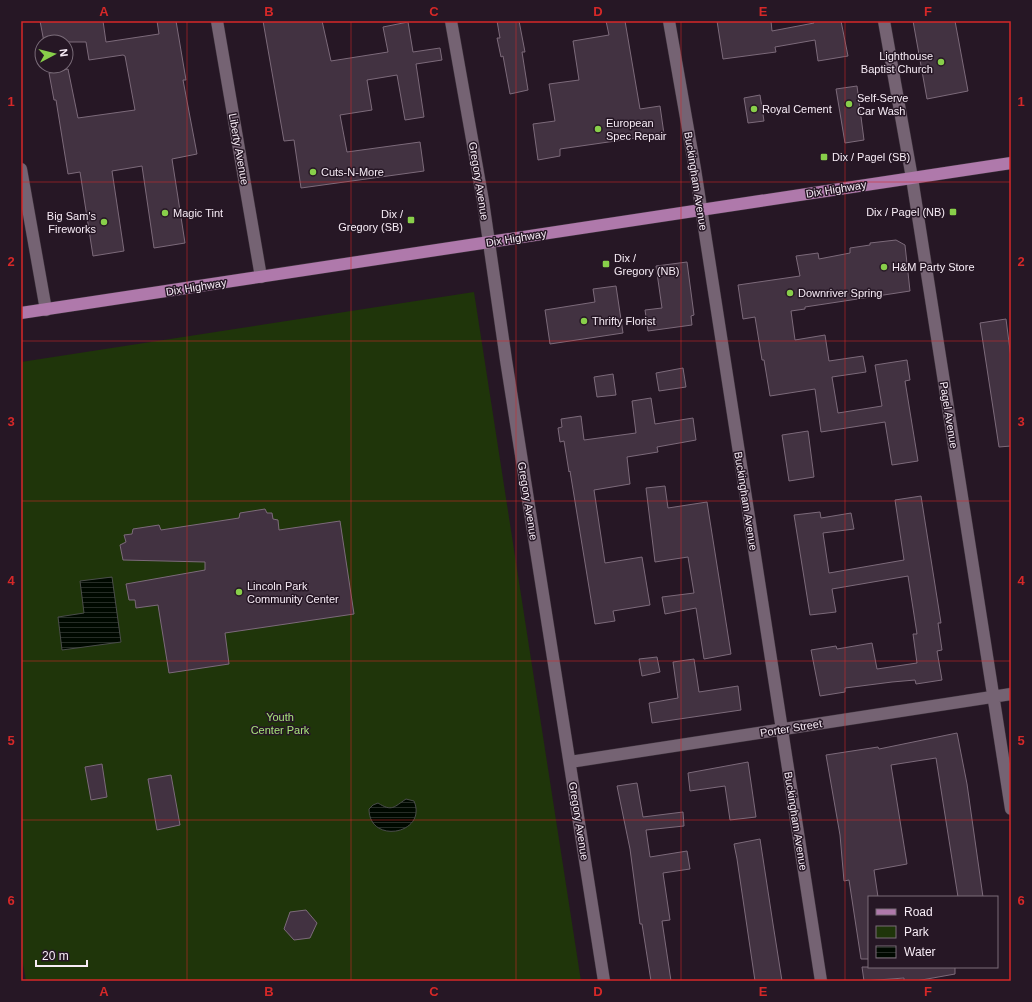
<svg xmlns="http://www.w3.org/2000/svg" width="1032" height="1002" viewBox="0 0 1032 1002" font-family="Helvetica,sans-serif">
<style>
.green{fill:#1f350a}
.water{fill:url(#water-rules);stroke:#4a4d4a}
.building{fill:#423241;stroke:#7c6a7a}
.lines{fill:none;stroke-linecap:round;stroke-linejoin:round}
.street-casing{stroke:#3d323c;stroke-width:13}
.primary-casing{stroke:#3d323c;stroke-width:13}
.street{stroke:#756373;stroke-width:12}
.primary{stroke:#af79ab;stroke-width:12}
.grid{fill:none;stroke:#d62828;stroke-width:1;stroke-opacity:0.55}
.poi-dot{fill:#88cf4a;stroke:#261725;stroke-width:1.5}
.labels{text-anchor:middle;stroke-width:3;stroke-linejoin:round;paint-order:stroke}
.poi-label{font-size:11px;fill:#f7ecf6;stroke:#261725;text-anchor:start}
.street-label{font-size:11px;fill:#f7ecf6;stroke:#261725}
.park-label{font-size:11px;fill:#a7e37a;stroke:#261725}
.neatline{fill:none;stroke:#d62828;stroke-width:1.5}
.grid-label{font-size:13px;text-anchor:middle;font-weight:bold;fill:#d62828}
</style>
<defs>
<pattern id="water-rules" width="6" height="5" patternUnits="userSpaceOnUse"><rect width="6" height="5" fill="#000900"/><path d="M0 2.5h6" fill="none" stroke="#262d26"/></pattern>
</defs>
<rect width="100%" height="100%" fill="#261725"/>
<!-- green -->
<path class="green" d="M 474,292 L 581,981 L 26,981 L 21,953 L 21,362 Z"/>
<!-- water -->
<path class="water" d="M 112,577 L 121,642 L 62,650 L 58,617 L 84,613 L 80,581 Z
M 406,799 L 414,801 C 428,834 369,845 369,809 L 373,805 L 378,803 C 392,812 394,807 406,799 Z"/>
<!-- building -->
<path class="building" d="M 40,21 L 103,21 L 106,42 L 159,34 L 157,21 L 176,21 L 186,80 L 183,80 L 197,154 L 172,159 L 185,243 L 154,248 L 142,166 L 112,171 L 124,251 L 93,256 L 80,172 L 68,174 L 56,100 L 54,100 L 49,73 L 68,69 L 78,118 L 135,110 L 125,56 L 123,55 L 89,60 L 86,42 L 44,42 Z
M 263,21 L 322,21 L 331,61 L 388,52 L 383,27 L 408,22 L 413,52 L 440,48 L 442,60 L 416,64 L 424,117 L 405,120 L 397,75 L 367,80 L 372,110 L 340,115 L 347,152 L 420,142 L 424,171 L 301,188 L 294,140 L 284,141 Z
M 497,21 L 519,21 L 525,52 L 522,52 L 528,90 L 510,94 L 503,56 L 501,57 L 497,38 L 500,38 Z
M 606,21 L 625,21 L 640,109 L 660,106 L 664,134 L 560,149 L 560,156 L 538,160 L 533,124 L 555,121 L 549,84 L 579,80 L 573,41 L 609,35 Z
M 717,21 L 771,21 L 772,31 L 814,23 L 813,21 L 841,21 L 848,56 L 818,61 L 815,40 L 775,47 L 776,52 L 723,59 Z
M 913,21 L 955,21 L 968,91 L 927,99 Z
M 857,86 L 864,140 L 845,143 L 836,89 Z
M 760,95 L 764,121 L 748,123 L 744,98 Z
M 896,240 L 905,245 L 910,291 L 805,307 L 805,309 L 791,311 L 795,340 L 825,335 L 829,361 L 863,356 L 866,372 L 832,377 L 838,413 L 882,406 L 875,365 L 907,360 L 910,380 L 905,381 L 918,461 L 892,465 L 885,422 L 821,432 L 815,389 L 770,396 L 764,360 L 762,360 L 755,317 L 743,319 L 738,285 L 800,276 L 796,256 L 818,253 L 819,259 L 850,253 L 850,248 L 870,245 L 870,243 Z
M 687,262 L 694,315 L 691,316 L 692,325 L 648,331 L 645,310 L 662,308 L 656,266 Z
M 616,286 L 623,333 L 550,344 L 545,310 L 595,302 L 593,289 Z
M 1006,319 L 1011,358 L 1011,446 L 999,447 L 980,323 Z
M 683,368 L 686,387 L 659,391 L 656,373 Z
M 613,374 L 616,395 L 597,397 L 594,377 Z
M 651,398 L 655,424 L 693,418 L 696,440 L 657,447 L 658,452 L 627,457 L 630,484 L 594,490 L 605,563 L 642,557 L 650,605 L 613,611 L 615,621 L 595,624 L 570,471 L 569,472 L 564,441 L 560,442 L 558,428 L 562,427 L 561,419 L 581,416 L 584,440 L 636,433 L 632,401 Z
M 808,431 L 814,477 L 789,481 L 782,435 Z
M 665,486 L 668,508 L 707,502 L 731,654 L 704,659 L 696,608 L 665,614 L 662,597 L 694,593 L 688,557 L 655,562 L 646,488 Z
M 921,496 L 941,623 L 938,623 L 942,650 L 937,651 L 942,680 L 916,684 L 915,680 L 892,682 L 845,688 L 845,692 L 820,696 L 811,650 L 836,646 L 837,649 L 872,643 L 877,669 L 917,663 L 913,634 L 917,634 L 908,576 L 832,589 L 836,612 L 810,615 L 794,515 L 820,512 L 821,518 L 851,513 L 854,529 L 823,533 L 829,573 L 904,560 L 895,500 Z
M 265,509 L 267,513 L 272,513 L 273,519 L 278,520 L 279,530 L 340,521 L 354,614 L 225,633 L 229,664 L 169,673 L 158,605 L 136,608 L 135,600 L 129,600 L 126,584 L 205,570 L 205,562 L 123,560 L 120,545 L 126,542 L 124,535 L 132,534 L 133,529 L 159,525 L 161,530 L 239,518 L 240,513 Z
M 657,657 L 660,672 L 642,676 L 639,659 Z
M 694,659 L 699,692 L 738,686 L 741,710 L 652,723 L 649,703 L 678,698 L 673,662 Z
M 957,733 L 967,784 L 983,897 L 958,897 L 936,758 L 891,765 L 907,864 L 874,870 L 878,897 L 869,897 L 869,959 L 861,959 L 849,880 L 844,881 L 840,835 L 826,755 L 878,747 L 879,749 Z
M 748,762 L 756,817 L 730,820 L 725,786 L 690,791 L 688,773 Z
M 102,764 L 107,797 L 91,800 L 85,767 Z
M 171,775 L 180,825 L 157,830 L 148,779 Z
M 637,783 L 643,817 L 683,812 L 684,826 L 646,830 L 650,857 L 687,851 L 690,869 L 663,873 L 670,920 L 662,921 L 671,981 L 651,981 L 642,924 L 640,924 L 630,849 L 617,786 Z
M 760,839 L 773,924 L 782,981 L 755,981 L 737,859 L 734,844 Z
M 306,910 L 317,923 L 310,938 L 294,940 L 284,929 L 290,912 Z
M 862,967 L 955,967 L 955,974 L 916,981 L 904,981 L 904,978 L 864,981 Z"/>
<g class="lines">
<defs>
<path id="street" d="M 217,21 L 261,277
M 451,21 L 483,201 L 506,360 L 604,981
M 669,21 L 695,169 L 821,981
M 884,21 L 912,178 L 1011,809
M 21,169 L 46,310
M 570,762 L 1011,694"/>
<path id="primary" d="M 21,313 L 1011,163"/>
</defs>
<!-- street casing -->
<use href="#street" class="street-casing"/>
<!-- primary casing -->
<use href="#primary" class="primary-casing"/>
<!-- street -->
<use href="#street" class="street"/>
<!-- primary -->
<use href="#primary" class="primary"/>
</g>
<!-- grid -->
<path class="grid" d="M 187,21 L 187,981M 351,21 L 351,981M 516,21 L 516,981M 681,21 L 681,981M 845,21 L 845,981M 21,182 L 1011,182M 21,341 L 1011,341M 21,501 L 1011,501M 21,661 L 1011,661M 21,820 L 1011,820"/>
<!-- markers -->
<g class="poi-dot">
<circle cx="941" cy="62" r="4"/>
<circle cx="849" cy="104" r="4"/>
<circle cx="754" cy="109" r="4"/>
<circle cx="598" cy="129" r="4"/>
<rect x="820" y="153" width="8" height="8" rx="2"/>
<circle cx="313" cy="172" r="4"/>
<rect x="949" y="208" width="8" height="8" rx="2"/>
<circle cx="165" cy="213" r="4"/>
<rect x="407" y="216" width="8" height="8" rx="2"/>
<circle cx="104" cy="222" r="4"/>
<rect x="602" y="260" width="8" height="8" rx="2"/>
<circle cx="884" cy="267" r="4"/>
<circle cx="790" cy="293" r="4"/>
<circle cx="584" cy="321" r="4"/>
<circle cx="239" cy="592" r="4"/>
</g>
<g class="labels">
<!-- poi labels -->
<g class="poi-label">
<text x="933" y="60" text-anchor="end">Lighthouse<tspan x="933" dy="13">Baptist Church</tspan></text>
<text x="857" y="102">Self-Serve<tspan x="857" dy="13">Car Wash</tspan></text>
<text x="762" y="113">Royal Cement</text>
<text x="606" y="127">European<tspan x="606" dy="13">Spec Repair</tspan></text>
<text x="832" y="161">Dix / Pagel (SB)</text>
<text x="321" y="176">Cuts-N-More</text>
<text x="945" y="216" text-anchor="end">Dix / Pagel (NB)</text>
<text x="173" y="217">Magic Tint</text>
<text x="403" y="218" text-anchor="end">Dix /<tspan x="403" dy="13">Gregory (SB)</tspan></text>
<text x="96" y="220" text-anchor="end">Big Sam's<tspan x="96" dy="13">Fireworks</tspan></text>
<text x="614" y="262">Dix /<tspan x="614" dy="13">Gregory (NB)</tspan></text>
<text x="892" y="271">H&amp;M Party Store</text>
<text x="798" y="297">Downriver Spring</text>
<text x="592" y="325">Thrifty Florist</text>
<text x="247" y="590">Lincoln Park<tspan x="247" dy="13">Community Center</tspan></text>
</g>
<!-- street labels -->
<g class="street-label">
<text transform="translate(239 149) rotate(80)" y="4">Liberty Avenue</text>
<text transform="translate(479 181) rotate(81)" y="4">Gregory Avenue</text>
<text transform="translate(696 181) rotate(81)" y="4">Buckingham Avenue</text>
<text transform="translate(836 189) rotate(-9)" y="4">Dix Highway</text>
<text transform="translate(516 238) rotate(-9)" y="4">Dix Highway</text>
<text transform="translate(196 287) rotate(-9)" y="4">Dix Highway</text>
<text transform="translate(949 415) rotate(81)" y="4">Pagel Avenue</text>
<text transform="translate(528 501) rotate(81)" y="4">Gregory Avenue</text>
<text transform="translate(746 501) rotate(81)" y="4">Buckingham Avenue</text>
<text transform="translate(791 728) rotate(-9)" y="4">Porter Street</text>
<text transform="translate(579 821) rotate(81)" y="4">Gregory Avenue</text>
<text transform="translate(796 821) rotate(81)" y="4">Buckingham Avenue</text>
</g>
<!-- park labels -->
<g class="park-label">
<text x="280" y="721">Youth<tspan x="280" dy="13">Center Park</tspan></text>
</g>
</g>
<!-- border -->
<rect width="1032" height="1002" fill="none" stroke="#261725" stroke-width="44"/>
<!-- legend -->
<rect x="868" y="896" width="130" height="72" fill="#261725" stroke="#7a6c79"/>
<rect x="876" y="909" width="20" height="6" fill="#af79ab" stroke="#7a6c79"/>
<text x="904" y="916" font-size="12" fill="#f7ecf6">Road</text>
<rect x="876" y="926" width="20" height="12" fill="#1f350a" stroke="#7a6c79"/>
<text x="904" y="936" font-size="12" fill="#f7ecf6">Park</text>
<rect x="876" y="946" width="20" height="12" fill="url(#water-rules)" stroke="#7a6c79"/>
<text x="904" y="956" font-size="12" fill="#f7ecf6">Water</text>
<!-- north arrow -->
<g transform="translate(54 54) rotate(83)"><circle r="19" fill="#261725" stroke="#7a6c79"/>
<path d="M0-3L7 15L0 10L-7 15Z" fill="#88cf4a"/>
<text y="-6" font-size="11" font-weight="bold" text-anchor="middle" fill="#f7ecf6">N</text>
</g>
<!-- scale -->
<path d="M36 960v6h51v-6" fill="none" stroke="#f7ecf6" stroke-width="2"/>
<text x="42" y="960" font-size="12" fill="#f7ecf6" stroke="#261725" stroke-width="3" paint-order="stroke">20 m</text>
<rect x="22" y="22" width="988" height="958" class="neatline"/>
<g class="grid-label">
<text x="104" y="16">A</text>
<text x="269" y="16">B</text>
<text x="434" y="16">C</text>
<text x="598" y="16">D</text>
<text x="763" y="16">E</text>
<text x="928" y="16">F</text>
<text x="11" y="106">1</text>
<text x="1021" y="106">1</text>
<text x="11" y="266">2</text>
<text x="1021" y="266">2</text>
<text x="11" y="426">3</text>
<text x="1021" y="426">3</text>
<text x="11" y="585">4</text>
<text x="1021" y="585">4</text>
<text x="11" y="745">5</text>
<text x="1021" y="745">5</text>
<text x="11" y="905">6</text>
<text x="1021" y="905">6</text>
<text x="104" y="996">A</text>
<text x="269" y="996">B</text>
<text x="434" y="996">C</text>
<text x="598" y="996">D</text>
<text x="763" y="996">E</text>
<text x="928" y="996">F</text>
</g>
</svg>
